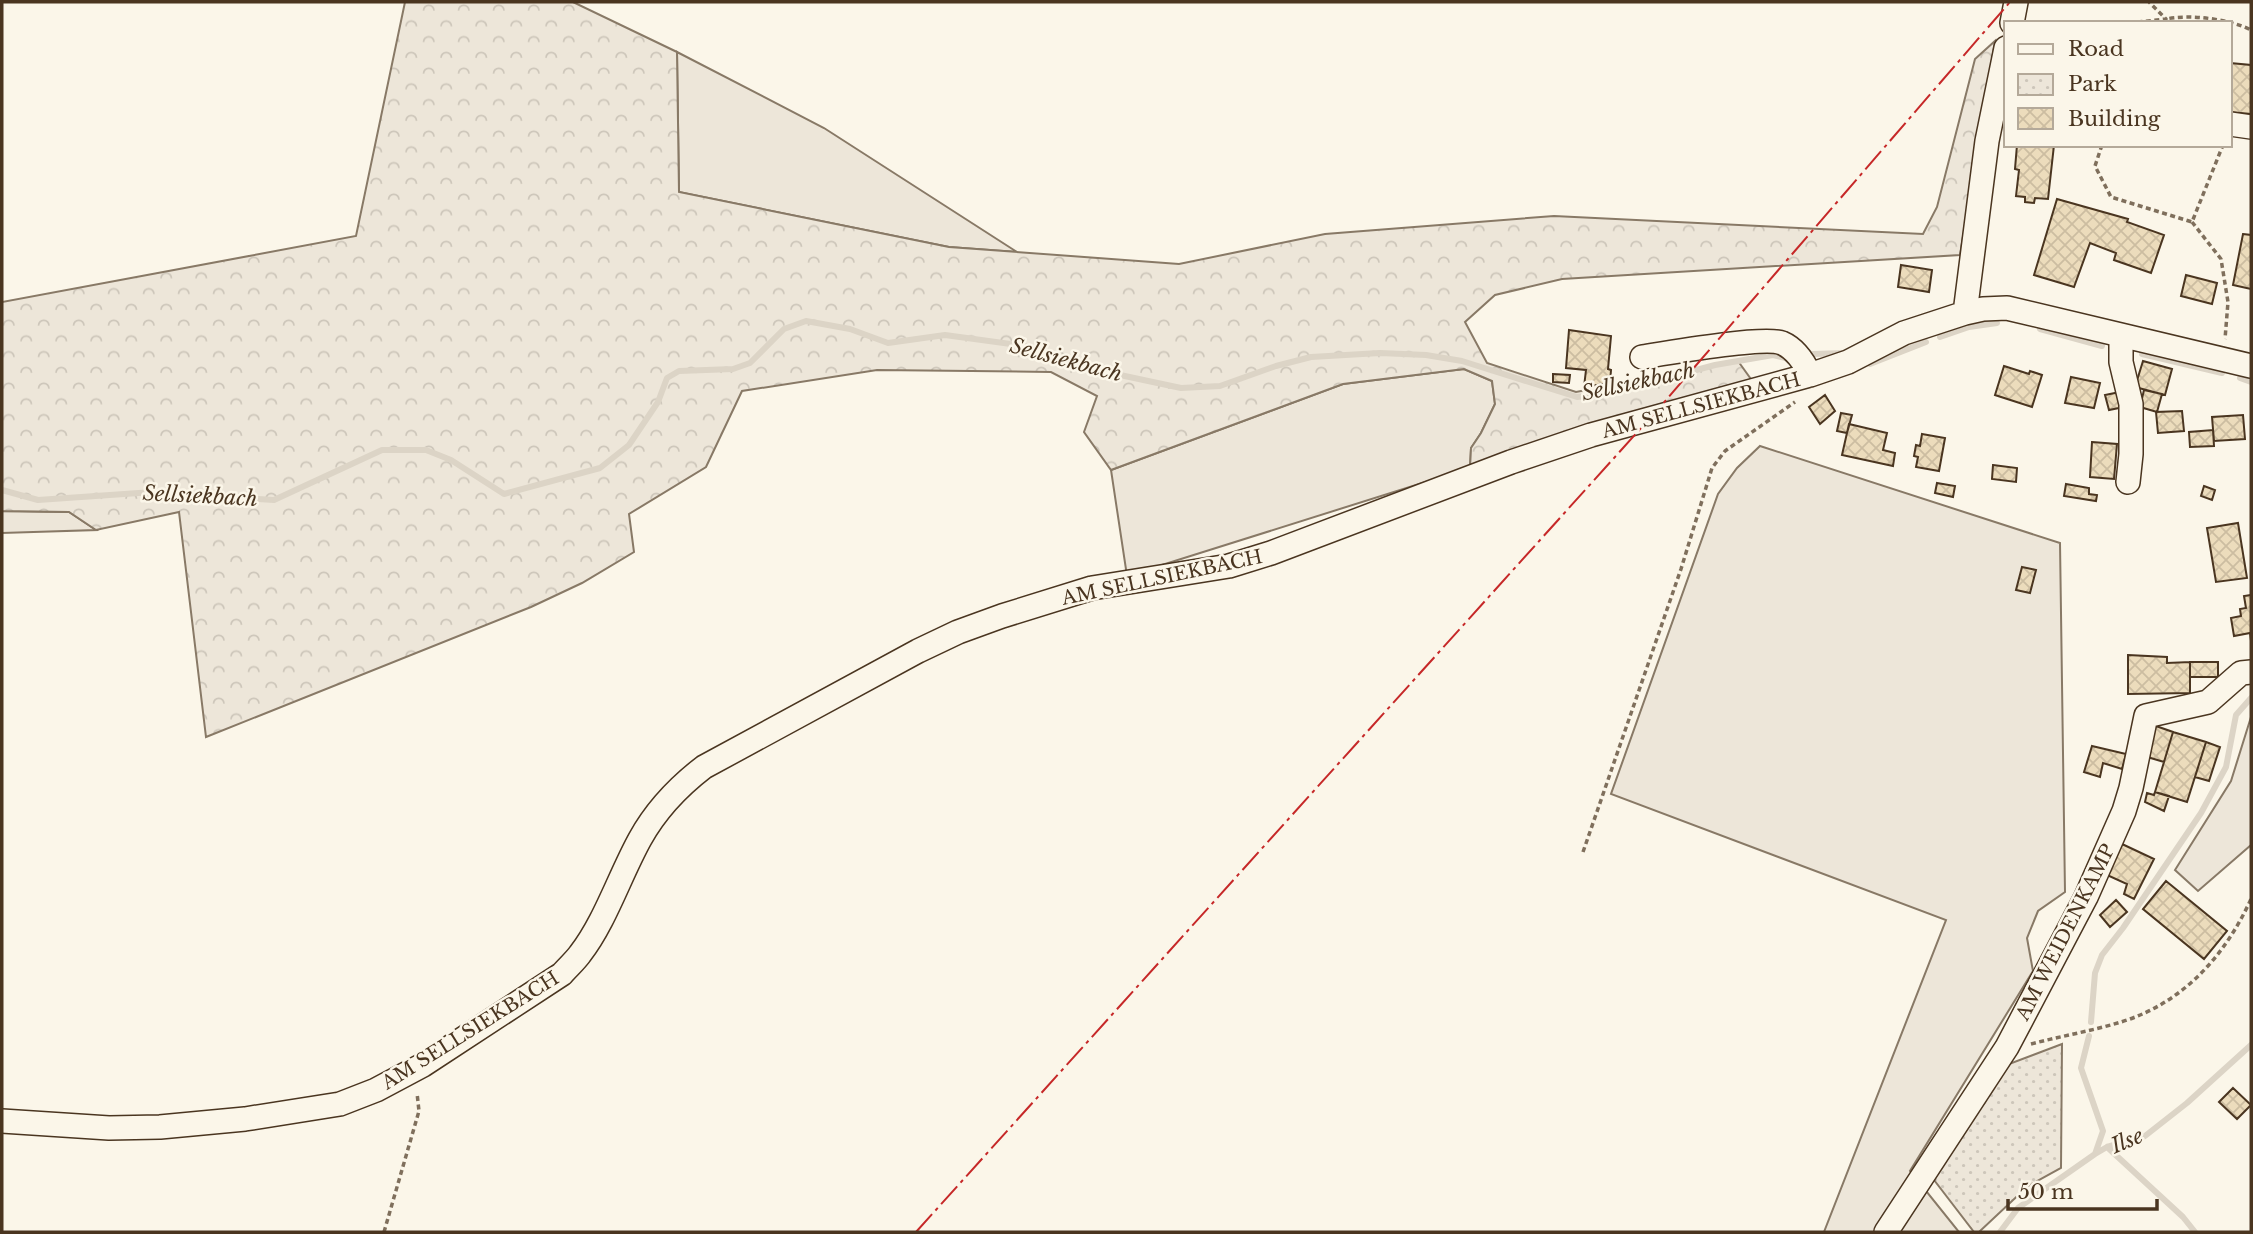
<svg xmlns="http://www.w3.org/2000/svg" width="2253" height="1234" viewBox="0 0 2253 1234" font-family="'Libre Baskerville',serif">
<style>
.grass{fill:#ede6d9;stroke:#887966;stroke-width:2}
.forest{fill:url(#forest-crowns);stroke:#887966;stroke-width:2}
.park{fill:url(#park-dots);stroke:#887966;stroke-width:2}
.lines{fill:none;stroke-linecap:round;stroke-linejoin:round}
.stream{stroke:#dcd4c6;stroke-width:6}
.building{fill:url(#building-cross-hatch);stroke:#4a3520;stroke-width:2}
.minor-casing{stroke:#4a3520;stroke-width:26}
.path{stroke:#7f6f5c;stroke-width:3.5;stroke-dasharray:5 3.5;stroke-linecap:butt}
.minor{stroke:#fbf6e9;stroke-width:23}
.power{stroke:#c62828;stroke-width:2;stroke-dasharray:24 5 3.5 5;stroke-linecap:butt}
.labels{text-anchor:middle;stroke-width:5;stroke-linejoin:round;paint-order:stroke}
.street-label{font-size:19px;fill:#4a3520;stroke:#fbf6e9}
.water-label{font-size:21px;font-style:italic;fill:#4a3520;stroke:#fbf6e9}
</style>
<defs>
<pattern id="forest-crowns" width="20" height="18" patternUnits="userSpaceOnUse" patternTransform="scale(1.75)"><rect width="20" height="18" fill="#ede6d9"/><path d="M2 6a3 3 0 1 1 6 0M12 15a3 3 0 1 1 6 0" fill="none" stroke="#cdc6ba"/></pattern>
<pattern id="park-dots" width="8" height="8" patternUnits="userSpaceOnUse" patternTransform="scale(1.75)"><rect width="8" height="8" fill="#ede6d9"/><path d="M2 2h.1M6 6h.1" fill="none" stroke="#cdc6ba" stroke-width="1.8" stroke-linecap="round"/></pattern>
<pattern id="building-cross-hatch" width="8" height="8" patternUnits="userSpaceOnUse" patternTransform="scale(1.75)"><rect width="8" height="8" fill="#ecdcbc"/><path d="M0 0l8 8M0 8l8-8" fill="none" stroke="#ccbda1"/></pattern>
</defs>
<rect width="100%" height="100%" fill="#fbf6e9"/>
<!-- grass -->
<path class="grass" d="M 677,52 L 824,128 L 1017,252 L 949,247 L 679,192 Z
M 1464,369 L 1492,381 L 1495,404 L 1481,433 L 1471,448 L 1470,468 L 1127,576 L 1111,470 L 1343,384 Z
M 1760,446 L 2060,543 L 2065,892 L 2038,911 L 2027,938 L 2033,971 L 1910,1171 L 1959,1232 L 1824,1232 L 1946,920 L 1611,794 L 1718,494 L 1737,468 Z
M 2,511 L 69,512 L 96,530 L 2,533 Z
M 2251,717 L 2251,845 L 2198,891 L 2175,870 L 2231,781 Z"/>
<!-- forest -->
<path class="forest" d="M 405,2 L 573,2 L 677,52 L 679,192 L 949,247 L 1179,264 L 1325,234 L 1554,216 L 1923,234 L 1937,207 L 1975,59 L 1995,41 L 1960,255 L 1562,279 L 1495,295 L 1465,322 L 1487,363 L 1576,392 L 1738,361 L 1753,382 L 1470,468 L 1471,448 L 1481,433 L 1495,404 L 1492,381 L 1464,369 L 1343,384 L 1111,470 L 1084,432 L 1097,396 L 1051,372 L 877,370 L 742,391 L 706,467 L 629,514 L 634,552 L 582,583 L 531,607 L 206,737 L 179,512 L 96,530 L 69,512 L 2,511 L 2,302 L 356,236 Z"/>
<!-- park -->
<path class="park" d="M 2062,1044 L 2061,1168 L 2028,1186 L 1979,1232 L 1974,1232 L 1931,1176 L 2001,1067 Z"/>
<g class="lines">
<!-- stream -->
<path class="stream" d="M 2040,329 L 2102,346
M 1940,337 L 1969,327 L 1997,323
M 1813,354 L 1846,353
M 2142,354 L 2222,373
M 1870,364 L 1926,342
M 2240,378 L 2251,382
M 2,490 L 38,500 L 153,492 L 274,500 L 382,450 L 426,450 L 451,460 L 504,494 L 600,468 L 629,445 L 658,402 L 667,378 L 679,371 L 733,369 L 750,363 L 784,329 L 806,321 L 850,329 L 888,343 L 945,335 L 1025,346 L 1106,372 L 1181,388 L 1220,386 L 1276,366 L 1311,357 L 1380,353 L 1426,355 L 1462,361 L 1577,397 L 1610,393 L 1715,365 L 1773,355 L 1789,359
M 2091,1022 L 2095,973 L 2102,955 L 2123,928 L 2201,813 L 2226,767 L 2236,715 L 2251,698
M 2089,1036 L 2081,1068 L 2103,1131 L 2095,1154
M 2107,1147 L 2183,1217 L 2195,1232
M 2000,1232 L 2018,1208 L 2095,1154 L 2107,1147 L 2145,1136 L 2187,1103 L 2251,1045"/>
</g>
<!-- building -->
<path class="building" d="M 2230,63 L 2251,65 L 2251,114 L 2230,112 Z
M 2017,145 L 2054,145 L 2048,199 L 2035,198 L 2034,203 L 2025,202 L 2025,197 L 2016,196 L 2019,170 L 2015,169 Z
M 2057,199 L 2128,219 L 2127,222 L 2164,235 L 2151,273 L 2114,260 L 2116,253 L 2090,243 L 2074,287 L 2034,275 Z
M 2243,234 L 2251,235 L 2251,289 L 2233,285 Z
M 1901,265 L 1932,270 L 1929,292 L 1898,287 Z
M 2186,275 L 2217,283 L 2212,304 L 2181,296 Z
M 1569,330 L 1611,336 L 1608,369 L 1611,370 L 1610,383 L 1584,387 L 1586,370 L 1566,368 Z
M 2143,361 L 2172,369 L 2165,395 L 2135,387 Z
M 2004,366 L 2029,374 L 2030,371 L 2042,375 L 2032,407 L 1995,395 Z
M 1553,374 L 1570,375 L 1569,383 L 1553,382 Z
M 2071,377 L 2100,383 L 2094,408 L 2065,403 Z
M 2144,390 L 2162,394 L 2157,412 L 2140,407 Z
M 2120,392 L 2124,407 L 2109,410 L 2105,395 Z
M 1825,395 L 1835,411 L 1820,424 L 1809,407 Z
M 2182,411 L 2184,431 L 2158,433 L 2156,412 Z
M 1841,413 L 1852,415 L 1847,433 L 1837,431 Z
M 2243,415 L 2245,439 L 2214,441 L 2212,417 Z
M 1849,424 L 1887,433 L 1883,450 L 1895,453 L 1893,466 L 1842,455 Z
M 2213,430 L 2214,446 L 2190,447 L 2189,432 Z
M 1922,434 L 1945,438 L 1939,471 L 1916,467 L 1918,457 L 1914,456 L 1916,445 L 1920,446 Z
M 2092,442 L 2117,444 L 2114,479 L 2090,477 Z
M 1993,465 L 2017,468 L 2016,482 L 1992,479 Z
M 1937,483 L 1955,486 L 1953,497 L 1935,493 Z
M 2066,484 L 2089,488 L 2089,494 L 2097,495 L 2096,501 L 2064,496 Z
M 2204,486 L 2215,490 L 2212,500 L 2201,496 Z
M 2238,523 L 2247,578 L 2216,582 L 2207,528 Z
M 2022,567 L 2036,570 L 2030,593 L 2016,590 Z
M 2251,595 L 2251,641 L 2250,633 L 2234,636 L 2231,618 L 2241,616 L 2240,609 L 2246,608 L 2244,596 Z
M 2128,655 L 2167,657 L 2167,663 L 2190,662 L 2190,693 L 2128,694 Z
M 2190,662 L 2218,662 L 2218,677 L 2190,677 Z
M 2153,725 L 2173,732 L 2164,762 L 2144,756 Z
M 2173,732 L 2206,742 L 2187,802 L 2155,792 Z
M 2206,742 L 2220,747 L 2209,781 L 2195,777 Z
M 2092,746 L 2126,754 L 2122,769 L 2103,763 L 2100,777 L 2084,772 Z
M 2155,792 L 2169,796 L 2164,811 L 2145,802 L 2147,793 L 2154,795 Z
M 2122,844 L 2154,859 L 2134,899 L 2124,894 L 2127,884 L 2107,875 Z
M 2166,881 L 2227,931 L 2204,959 L 2143,909 Z
M 2116,900 L 2127,912 L 2110,927 L 2100,915 Z
M 2233,1088 L 2251,1105 L 2237,1119 L 2219,1102 Z"/>
<g class="lines">
<defs>
<path id="minor" d="M 2012,23 L 2016,2
M 2230,124 L 2251,127
M 1965,313 L 1987,141 L 2006,48
M 2121,337 L 2121,362 L 2131,404 L 2131,454 L 2128,482
M 1642,357 C 1667,353 1764,336 1782,343 C 1796,349 1804,362 1810,375
M 2,1121 L 109,1128 L 160,1127 L 245,1119 L 340,1104 L 376,1090 L 423,1065 L 562,974 C 568,967 575,961 580,954 C 605,922 620,875 640,839 C 656,810 678,787 704,767 L 918,651 L 958,632 L 1002,616 L 1092,588 L 1229,566 L 1271,553 L 1511,462 L 1591,435 L 1810,375 L 1848,362 L 1904,333 L 1965,313 L 1983,309 L 2007,308 L 2251,366
M 1886,1232 L 2007,1047 L 2086,897 L 2124,811 L 2131,788 L 2146,716 L 2208,702 L 2241,673 L 2251,672"/>
</defs>
<!-- minor casing -->
<use href="#minor" class="minor-casing"/>
<!-- path -->
<path class="path" d="M 2129,23 L 2166,19 L 2149,2
M 2163,23 L 2166,19 C 2190,14 2229,19 2251,30
M 2102,145 L 2095,166 L 2111,197 L 2192,222 L 2223,145
M 2192,222 L 2221,259 L 2228,302 L 2225,339
M 1583,852 L 1681,569 L 1712,468 L 1725,451 L 1795,402
M 2031,1044 C 2061,1036 2092,1031 2121,1022 C 2183,1003 2225,956 2251,899
M 384,1232 L 419,1111 L 417,1093"/>
<!-- minor -->
<use href="#minor" class="minor"/>
<!-- power -->
<path class="power" d="M 916,1232 L 1660,407 L 2010,2"/>
</g>
<g class="labels">
<!-- street labels -->
<g class="street-label">
<text transform="translate(1701 405) rotate(-15)" y="7">AM SELLSIEKBACH</text>
<text transform="translate(1162 577) rotate(-12)" y="7">AM SELLSIEKBACH</text>
<text transform="translate(2065 932) rotate(-63)" y="7">AM WEIDENKAMP</text>
<text transform="translate(470 1030) rotate(-32)" y="7">AM SELLSIEKBACH</text>
</g>
<!-- water labels -->
<g class="water-label">
<text transform="translate(1066 360) rotate(15)" y="7">Sellsiekbach</text>
<text transform="translate(1638 382) rotate(-12)" y="7">Sellsiekbach</text>
<text transform="translate(200 496) rotate(3)" y="7">Sellsiekbach</text>
<text transform="translate(2127 1141) rotate(-23)" y="7">Ilse</text>
</g>
</g>
<!-- border -->
<rect width="2253" height="1234" fill="none" stroke="#4a3520" stroke-width="7"/>
<!-- legend -->
<rect x="2004" y="21" width="228" height="126" fill="#fbf6e9" stroke="#b4a999" stroke-width="2"/>
<rect x="2018" y="44" width="35" height="10" fill="#fbf6e9" stroke="#b4a999" stroke-width="2"/>
<text x="2068" y="56" font-size="21" fill="#4a3520">Road</text>
<rect x="2018" y="74" width="35" height="21" fill="url(#park-dots)" stroke="#b4a999" stroke-width="2"/>
<text x="2068" y="91" font-size="21" fill="#4a3520">Park</text>
<rect x="2018" y="108" width="35" height="21" fill="url(#building-cross-hatch)" stroke="#b4a999" stroke-width="2"/>
<text x="2068" y="126" font-size="21" fill="#4a3520">Building</text>
<!-- scale -->
<path d="M2008 1199v10h149v-10" fill="none" stroke="#4a3520" stroke-width="3.5"/>
<text x="2018" y="1199" font-size="21" fill="#4a3520" stroke="#fbf6e9" stroke-width="5" paint-order="stroke">50 m</text>
</svg>
